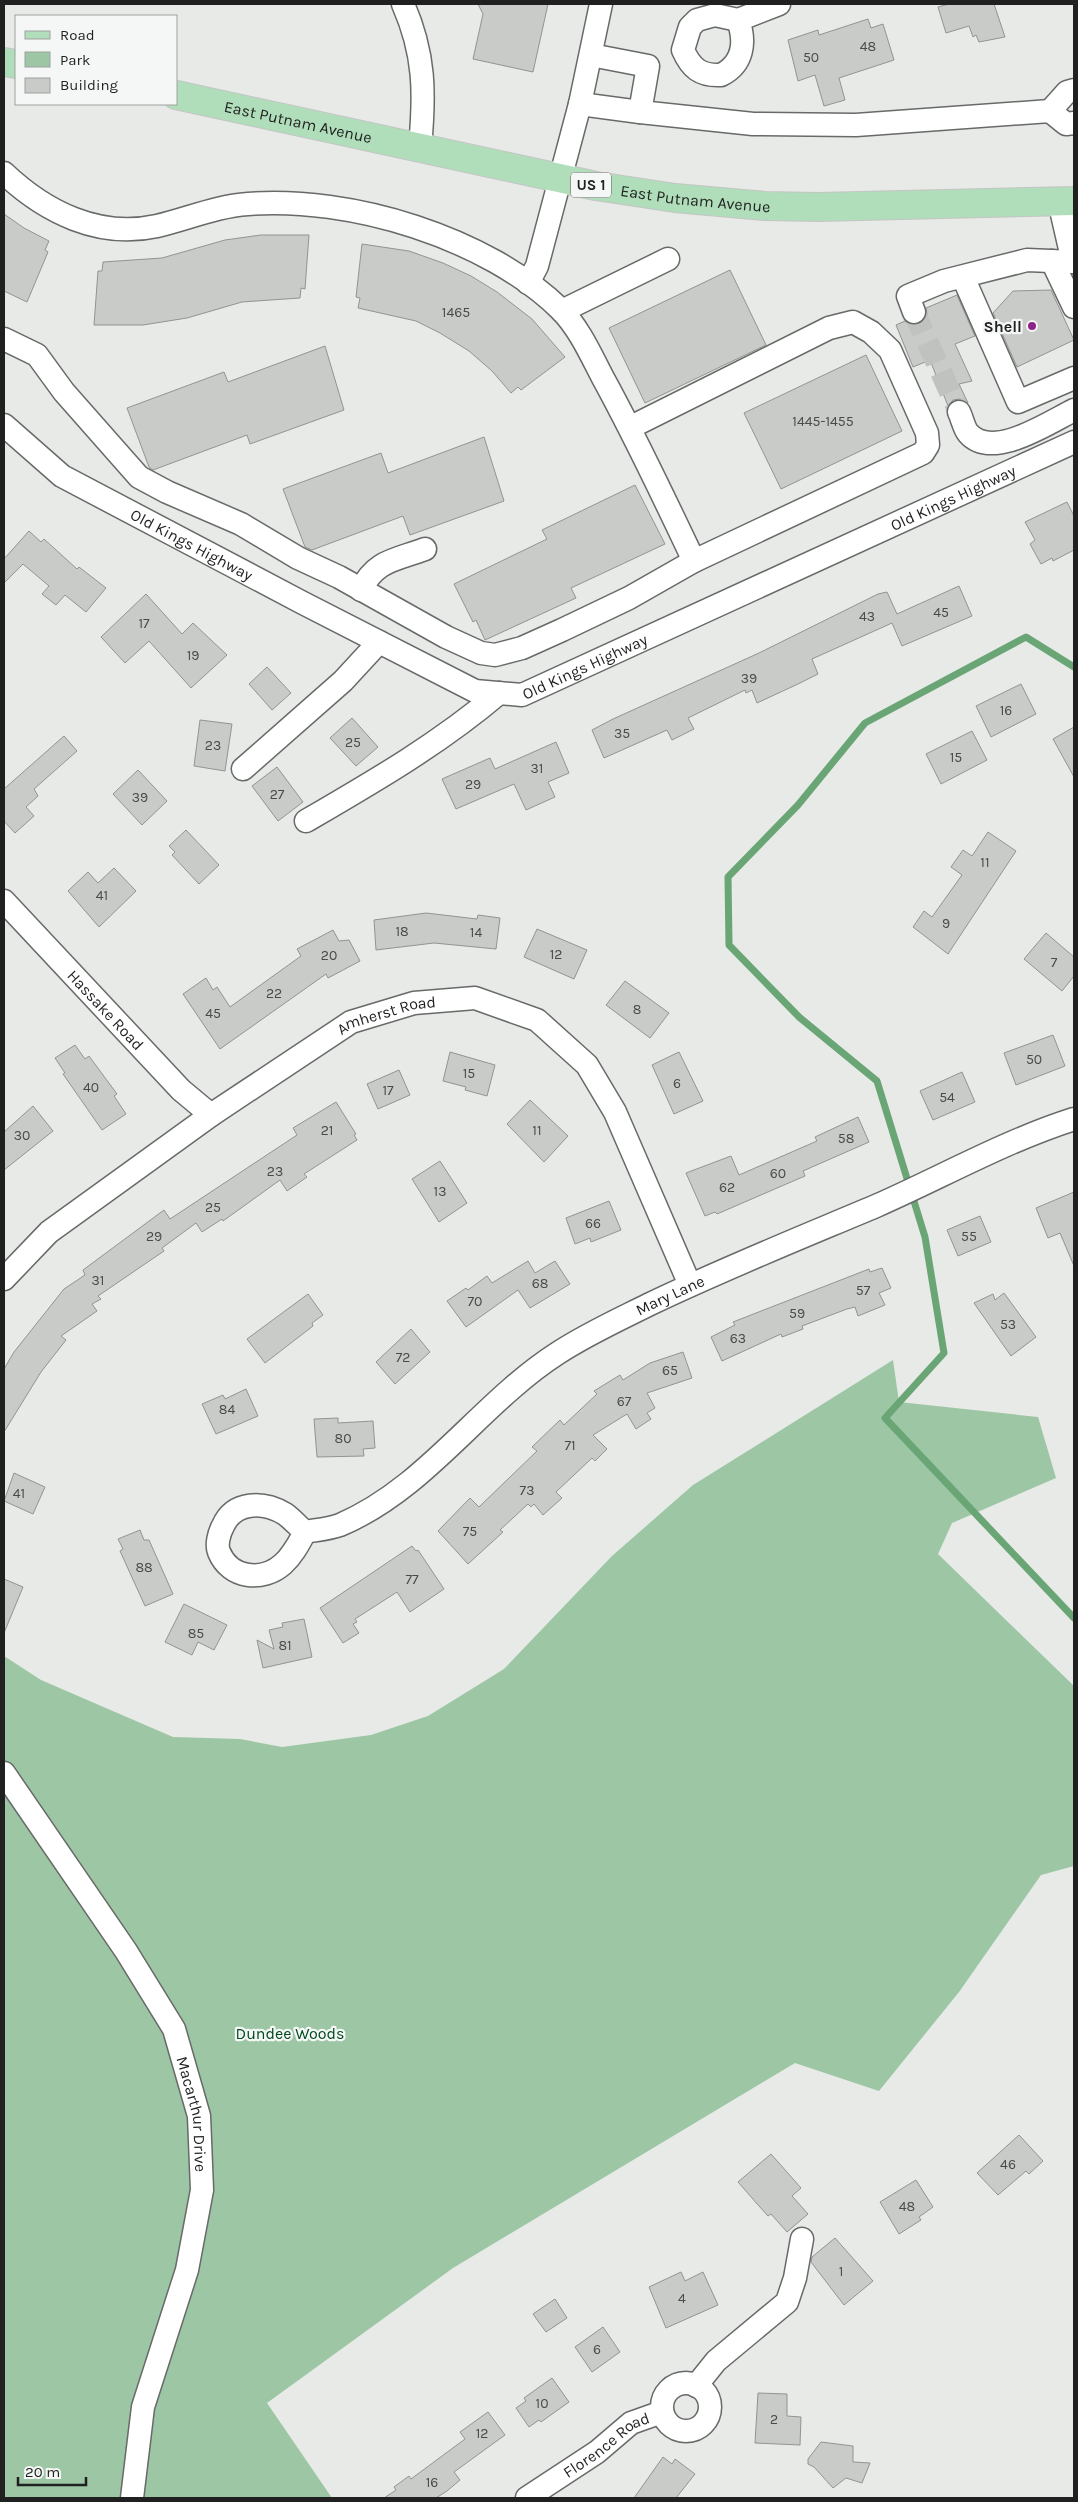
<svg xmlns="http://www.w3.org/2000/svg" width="1078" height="2502" viewBox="0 0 1078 2502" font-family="Karla,sans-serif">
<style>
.green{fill:#9dc6a4}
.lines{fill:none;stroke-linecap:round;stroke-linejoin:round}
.stream{stroke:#69a575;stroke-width:7}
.building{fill:#c8cbc8;stroke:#919491}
.minor-tunnel{stroke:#bfc2bf;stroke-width:22;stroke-dasharray:22 11;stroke-linecap:butt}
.minor-casing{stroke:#676a68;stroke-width:25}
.major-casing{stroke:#c5c5c5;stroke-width:30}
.minor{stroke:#fff;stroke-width:22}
.major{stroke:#b0ddba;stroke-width:28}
.poi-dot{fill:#8d2489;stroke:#f4f7f5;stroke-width:2}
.labels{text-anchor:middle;stroke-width:4.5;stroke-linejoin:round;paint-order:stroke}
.number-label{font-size:14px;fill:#494b49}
.shield{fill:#f4f7f5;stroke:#5f605f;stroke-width:1}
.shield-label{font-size:15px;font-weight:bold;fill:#1f201f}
.street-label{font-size:16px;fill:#1f201f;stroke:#f4f7f5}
.poi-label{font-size:16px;font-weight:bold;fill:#1f201f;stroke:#f4f7f5;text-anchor:end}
.park-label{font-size:16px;fill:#004a1d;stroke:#f4f7f5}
</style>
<rect width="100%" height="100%" fill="#e7eae7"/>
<!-- green -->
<path class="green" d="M 893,1360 L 899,1402 L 1038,1417 L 1056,1478 L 952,1523 L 938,1554 L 1074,1686 L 1074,1866 L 1041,1875 L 959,1992 L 879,2091 L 795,2063 L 453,2268 L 267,2403 L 332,2498 L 4,2498 L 4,1656 L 41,1680 L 173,1737 L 240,1739 L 282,1747 L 371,1735 L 428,1716 L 504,1669 L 612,1556 L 693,1485 Z"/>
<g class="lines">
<!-- stream -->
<path class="stream" d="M 1074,667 L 1026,637 L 865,723 L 798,805 L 728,877 L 729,945 L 799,1017 L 877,1081 L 925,1237 L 944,1353 L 885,1418 L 1074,1618"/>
</g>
<!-- building -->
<path class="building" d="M 478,4 L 548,4 L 533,72 L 473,59 L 483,14 Z
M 949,4 L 994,4 L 1005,37 L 979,42 L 976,35 L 973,37 L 969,26 L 946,33 L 938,7 Z
M 868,19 L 871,28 L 883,24 L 894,60 L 839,78 L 845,100 L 824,106 L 815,75 L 798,81 L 788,40 L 818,30 L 819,35 Z
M 4,214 L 24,228 L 49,241 L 45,250 L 48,252 L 27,302 L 4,291 Z
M 261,235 L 309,235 L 305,289 L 301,288 L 300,298 L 242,302 L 187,318 L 143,325 L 94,325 L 98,271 L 102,271 L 103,262 L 162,258 L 225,240 Z
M 362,244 L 409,251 L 443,263 L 471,276 L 497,292 L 532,319 L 565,357 L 521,390 L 518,387 L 511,393 L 492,371 L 469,351 L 440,333 L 416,321 L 358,308 L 360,298 L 356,297 Z
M 730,270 L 766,345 L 645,403 L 609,328 Z
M 1051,290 L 1074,340 L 1017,367 L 993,313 L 1013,291 Z
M 957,295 L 975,336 L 955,344 L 972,381 L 959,384 L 968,403 L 960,399 L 953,400 L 948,406 L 930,360 L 913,367 L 896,325 L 905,321 L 911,325 L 919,324 L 927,315 L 926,308 Z
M 325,346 L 344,410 L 250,444 L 247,435 L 153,470 L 149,467 L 127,408 L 224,372 L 228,382 Z
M 866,355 L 902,431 L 781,489 L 744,413 Z
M 484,437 L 504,501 L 410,535 L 403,516 L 312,550 L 305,547 L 283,489 L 381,453 L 388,473 Z
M 635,485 L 665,544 L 571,588 L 576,598 L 485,640 L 476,620 L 473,622 L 454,584 L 547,539 L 542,530 Z
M 1067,502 L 1074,516 L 1074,550 L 1053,561 L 1052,558 L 1041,564 L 1030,544 L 1035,540 L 1025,522 Z
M 29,531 L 41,542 L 44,539 L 77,569 L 79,567 L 106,588 L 86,612 L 65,595 L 56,605 L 42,594 L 49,586 L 23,564 L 4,583 L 4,559 Z
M 959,586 L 972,616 L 902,646 L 892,623 L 812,659 L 818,674 L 798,684 L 757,703 L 752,690 L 746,693 L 745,690 L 688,718 L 694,729 L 672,740 L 667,730 L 604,758 L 592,730 L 613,719 L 759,653 L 878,594 L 887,592 L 897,614 Z
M 146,594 L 182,634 L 193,623 L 227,655 L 191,688 L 149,641 L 125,663 L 101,637 Z
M 267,667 L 291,693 L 272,710 L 249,684 Z
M 1021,684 L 1036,714 L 991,737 L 976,706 Z
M 352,718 L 378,747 L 356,766 L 330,738 Z
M 200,720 L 232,724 L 225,771 L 194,766 Z
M 1074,727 L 1074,777 L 1053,739 Z
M 972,731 L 987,760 L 941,784 L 926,754 Z
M 64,736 L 77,751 L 34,789 L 38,796 L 26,807 L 34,816 L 15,833 L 4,821 L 4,789 Z
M 556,742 L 569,773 L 548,782 L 555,797 L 526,810 L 514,784 L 456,809 L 442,779 L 490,758 L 495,769 Z
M 277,767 L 303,802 L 278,821 L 252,786 Z
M 138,770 L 167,801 L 142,825 L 113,794 Z
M 186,830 L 219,865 L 199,884 L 172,855 L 175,852 L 169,846 Z
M 988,832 L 1016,851 L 948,954 L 913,927 L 924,911 L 932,917 L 962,875 L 951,867 L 963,850 L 972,856 Z
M 114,868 L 136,891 L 99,927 L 68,891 L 88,872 L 98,883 Z
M 426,913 L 477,919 L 478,915 L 500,918 L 496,949 L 434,943 L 376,950 L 374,920 Z
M 537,929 L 587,950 L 574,979 L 524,957 Z
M 333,930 L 339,941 L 349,940 L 360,961 L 328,978 L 326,974 L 220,1049 L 183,994 L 206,978 L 213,990 L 217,987 L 230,1007 L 301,956 L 297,949 Z
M 1046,933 L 1074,957 L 1074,976 L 1062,991 L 1024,959 Z
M 625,981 L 669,1013 L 650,1038 L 606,1005 Z
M 1053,1035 L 1065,1066 L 1016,1085 L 1004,1053 Z
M 75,1045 L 85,1059 L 89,1056 L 117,1094 L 114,1096 L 126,1114 L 102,1130 L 63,1074 L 65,1073 L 55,1058 Z
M 450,1052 L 495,1065 L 487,1096 L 465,1090 L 466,1087 L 443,1081 Z
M 679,1052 L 703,1101 L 674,1114 L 652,1065 Z
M 399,1070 L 410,1095 L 378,1109 L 367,1084 Z
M 962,1072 L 975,1102 L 933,1120 L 920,1091 Z
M 530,1100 L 568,1136 L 544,1162 L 507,1124 Z
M 336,1102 L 356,1134 L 354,1135 L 357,1140 L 304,1174 L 307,1177 L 287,1191 L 280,1180 L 223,1221 L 222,1219 L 202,1232 L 196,1223 L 162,1248 L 164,1251 L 98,1296 L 101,1299 L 92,1304 L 97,1311 L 61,1336 L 66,1340 L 41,1372 L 4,1432 L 4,1369 L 14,1352 L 64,1289 L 85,1275 L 83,1270 L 164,1210 L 170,1219 L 297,1135 L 293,1128 Z
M 33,1106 L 53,1131 L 4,1170 L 4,1132 Z
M 858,1117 L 869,1142 L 803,1171 L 805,1176 L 791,1182 L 717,1214 L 715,1212 L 705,1216 L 686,1173 L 731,1156 L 739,1175 L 817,1141 L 815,1137 Z
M 440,1161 L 467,1203 L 439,1222 L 412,1179 Z
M 1074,1192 L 1074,1266 L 1060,1233 L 1048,1238 L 1036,1208 Z
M 609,1201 L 621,1230 L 591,1242 L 590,1238 L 575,1244 L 566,1218 Z
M 980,1216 L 991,1242 L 958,1256 L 947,1230 Z
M 528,1261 L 535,1273 L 555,1261 L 570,1284 L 530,1308 L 518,1290 L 466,1327 L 447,1301 L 466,1288 L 468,1290 L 487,1276 L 492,1283 Z
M 882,1268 L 891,1288 L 879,1293 L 885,1305 L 858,1316 L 855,1307 L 847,1309 L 802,1326 L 803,1329 L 782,1337 L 781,1334 L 722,1361 L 711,1337 L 735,1325 L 733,1322 L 869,1269 L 870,1272 Z
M 1004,1293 L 1036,1337 L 1011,1356 L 974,1303 L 993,1294 L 995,1300 Z
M 308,1294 L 323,1315 L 312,1323 L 313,1326 L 265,1363 L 247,1339 Z
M 411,1329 L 430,1352 L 395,1384 L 376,1362 Z
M 683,1352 L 692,1378 L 647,1393 L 655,1408 L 647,1413 L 651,1419 L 636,1429 L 627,1414 L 593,1435 L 607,1449 L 595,1461 L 592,1458 L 556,1492 L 562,1498 L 543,1515 L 534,1504 L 531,1507 L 528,1504 L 500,1530 L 503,1532 L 468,1564 L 438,1531 L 470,1498 L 479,1507 L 537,1451 L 532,1447 L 560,1420 L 564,1425 L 597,1394 L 594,1391 L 620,1375 L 623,1380 L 650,1363 Z
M 246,1389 L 258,1416 L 216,1434 L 202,1404 L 223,1395 L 225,1399 Z
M 338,1418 L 338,1423 L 373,1421 L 375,1448 L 363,1449 L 364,1456 L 317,1457 L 314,1419 Z
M 14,1473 L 45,1487 L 33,1514 L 4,1501 Z
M 140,1530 L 144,1540 L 149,1540 L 173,1594 L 145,1606 L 120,1551 L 123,1549 L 118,1539 Z
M 412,1546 L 416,1551 L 418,1550 L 444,1589 L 410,1612 L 397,1592 L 355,1619 L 357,1622 L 353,1624 L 359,1633 L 343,1643 L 320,1608 Z
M 4,1579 L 23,1587 L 4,1633 Z
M 184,1604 L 227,1625 L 214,1650 L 198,1642 L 192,1655 L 165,1642 Z
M 304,1619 L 312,1657 L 263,1668 L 257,1640 L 274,1649 L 269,1630 L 283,1627 L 282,1623 Z
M 1019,2135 L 1043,2161 L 1029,2174 L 1026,2171 L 998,2195 L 977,2173 Z
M 771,2154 L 801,2188 L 792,2196 L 808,2214 L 787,2232 L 771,2214 L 768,2216 L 759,2206 L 738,2182 Z
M 916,2180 L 933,2207 L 919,2217 L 921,2220 L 899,2234 L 880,2202 Z
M 835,2238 L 873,2281 L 844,2305 L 811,2262 L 812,2257 Z
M 681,2272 L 685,2281 L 703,2272 L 718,2305 L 666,2328 L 649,2287 Z
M 555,2299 L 567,2318 L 546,2332 L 533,2314 Z
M 603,2327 L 620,2352 L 592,2372 L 575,2347 Z
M 552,2378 L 569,2402 L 541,2422 L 539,2420 L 529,2427 L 516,2408 L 526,2401 L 524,2398 Z
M 758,2393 L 787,2394 L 787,2416 L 801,2417 L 800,2445 L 755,2443 Z
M 488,2412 L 505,2435 L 454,2472 L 460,2480 L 447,2491 L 436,2498 L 384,2498 L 396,2490 L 394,2487 L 409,2476 L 411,2479 L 465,2439 L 460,2432 Z
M 821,2442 L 853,2446 L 853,2462 L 870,2463 L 862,2483 L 846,2478 L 833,2488 L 814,2467 L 808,2464 L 808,2459 Z
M 663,2457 L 672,2464 L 675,2459 L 695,2474 L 676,2498 L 634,2498 Z"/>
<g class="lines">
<!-- minor-tunnel -->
<path class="minor-tunnel" d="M 914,312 L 959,412"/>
<defs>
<g id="minor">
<path d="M 403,4 C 425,54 425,93 420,147"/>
<path d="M 738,20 C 746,42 743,64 721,75 C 700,76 691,68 683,50 L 690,27 L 697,20 L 715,15 L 738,20 L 779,4"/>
<path d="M 580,104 L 640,112 L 648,66 L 591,55"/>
<path d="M 1050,111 L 1067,92 L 1074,90"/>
<path d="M 640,112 L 753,124 L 856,125 L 1050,111 L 1066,124 L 1074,123"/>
<path d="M 4,173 C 45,212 99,239 157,226 C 187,219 217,206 248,204 C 349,196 487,237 561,310 C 579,328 591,355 603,378 C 636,438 665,500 694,561"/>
<path d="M 1059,201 L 1073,262"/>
<path d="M 1052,261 L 1074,307"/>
<path d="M 963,277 L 1018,402 L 1074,378"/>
<path d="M 528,283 L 537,266 L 580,104 L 601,4"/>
<path d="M 562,311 L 668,259"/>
<path d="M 914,312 L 908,296 L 944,281 L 1027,260 L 1074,262"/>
<path d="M 4,339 L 37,355 L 64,392 L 139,477 L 167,492 L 241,524 L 298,558 L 339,577 L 446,637 L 481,653 L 495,655 L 522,648 L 562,630 L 629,598 L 694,561 L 923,453 L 928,445 L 927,433 L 890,350 L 871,332 L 853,322 L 829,328 L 631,427"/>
<path d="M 959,412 C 962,418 964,428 968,433 C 992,461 1048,423 1074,410"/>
<path id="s1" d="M 4,425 L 62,476 L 303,603 L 475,691 L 522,695 L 1074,442"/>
<path d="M 361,590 C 375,560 396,560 425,549"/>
<path d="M 243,769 L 343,681 L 379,642"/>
<path d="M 306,821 C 373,782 439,744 499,693"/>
<path id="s2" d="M 4,901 L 181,1090 L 211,1115"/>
<path id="s3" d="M 4,1279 L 49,1232 L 211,1115 L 351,1022 L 414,1003 L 475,998 L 537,1020 L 587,1065 L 615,1112 L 690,1285"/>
<path id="s4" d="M 305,1532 C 299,1527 292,1519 285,1514 C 263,1501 234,1501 223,1526 C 219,1533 216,1545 219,1552 C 230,1579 263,1582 283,1564 C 293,1555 299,1543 305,1532 C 316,1530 329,1529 340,1525 C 427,1488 480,1403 558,1353 C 587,1334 618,1320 648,1305 C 723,1269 800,1238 876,1206 C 942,1177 1005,1141 1074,1119"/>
<path id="s5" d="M 4,1773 L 126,1951 L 174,2029 L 199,2116 L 202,2190 L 187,2270 L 143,2407 L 132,2498"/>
<circle cx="686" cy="2407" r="24"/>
<path d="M 696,2386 L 716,2361 L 787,2302 L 795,2278 L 802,2239"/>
<path id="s6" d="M 527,2498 L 597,2452 L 631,2423 L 662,2412"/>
</g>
<g id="major">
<path d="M 4,62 L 16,64"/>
<path id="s7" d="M 176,95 L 596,186 L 675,198 L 765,206 L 818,207 L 1074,201"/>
</g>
</defs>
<!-- minor casing -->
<use href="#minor" class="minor-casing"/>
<!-- major casing -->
<use href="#major" class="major-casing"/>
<!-- minor -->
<use href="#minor" class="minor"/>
<!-- major -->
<use href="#major" class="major"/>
</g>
<!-- markers -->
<circle class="poi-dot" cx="1032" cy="326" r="5"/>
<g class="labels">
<!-- number labels -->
<g class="number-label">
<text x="868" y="51">48</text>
<text x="811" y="62">50</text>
<text x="456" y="317">1465</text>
<text x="823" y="426">1445-1455</text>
<text x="941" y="617">45</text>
<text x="867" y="621">43</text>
<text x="144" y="628">17</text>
<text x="193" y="660">19</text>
<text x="749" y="683">39</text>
<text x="1006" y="715">16</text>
<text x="622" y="738">35</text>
<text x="353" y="747">25</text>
<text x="213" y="750">23</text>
<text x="956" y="762">15</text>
<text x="537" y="773">31</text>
<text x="473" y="789">29</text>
<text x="277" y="799">27</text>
<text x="140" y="802">39</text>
<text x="985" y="867">11</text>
<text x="102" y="900">41</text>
<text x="946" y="928">9</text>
<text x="402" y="936">18</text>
<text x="476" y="937">14</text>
<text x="556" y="959">12</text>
<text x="329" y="960">20</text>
<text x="1054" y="967">7</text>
<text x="274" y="998">22</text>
<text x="637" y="1014">8</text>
<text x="213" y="1018">45</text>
<text x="1034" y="1064">50</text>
<text x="469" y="1078">15</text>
<text x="677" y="1088">6</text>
<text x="91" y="1092">40</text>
<text x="388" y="1095">17</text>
<text x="947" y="1102">54</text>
<text x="327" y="1135">21</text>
<text x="537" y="1135">11</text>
<text x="22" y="1140">30</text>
<text x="846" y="1143">58</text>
<text x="275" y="1176">23</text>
<text x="778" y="1178">60</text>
<text x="727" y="1192">62</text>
<text x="440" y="1196">13</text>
<text x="213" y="1212">25</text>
<text x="593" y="1228">66</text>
<text x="154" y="1241">29</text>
<text x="969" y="1241">55</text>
<text x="98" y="1285">31</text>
<text x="540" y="1288">68</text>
<text x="863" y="1295">57</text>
<text x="475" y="1306">70</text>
<text x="797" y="1318">59</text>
<text x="1008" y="1329">53</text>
<text x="738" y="1343">63</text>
<text x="403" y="1362">72</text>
<text x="670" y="1375">65</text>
<text x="624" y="1406">67</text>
<text x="227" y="1414">84</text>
<text x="343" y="1443">80</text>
<text x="570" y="1450">71</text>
<text x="527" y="1495">73</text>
<text x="19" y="1498">41</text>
<text x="470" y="1536">75</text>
<text x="144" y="1572">88</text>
<text x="412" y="1584">77</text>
<text x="196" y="1638">85</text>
<text x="285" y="1650">81</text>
<text x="1008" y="2169">46</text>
<text x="907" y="2211">48</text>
<text x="841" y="2276">1</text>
<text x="682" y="2303">4</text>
<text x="597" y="2354">6</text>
<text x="542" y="2408">10</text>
<text x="774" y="2424">2</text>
<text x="482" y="2438">12</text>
<text x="432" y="2487">16</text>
</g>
<!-- shield labels -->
<rect class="shield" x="571" y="172.5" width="40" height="25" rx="4"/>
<g class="shield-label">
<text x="591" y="190">US 1</text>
</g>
<!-- street labels -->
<g class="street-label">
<text dy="6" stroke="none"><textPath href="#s7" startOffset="125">East Putnam Avenue</textPath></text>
<text dy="6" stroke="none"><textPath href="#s7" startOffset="530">East Putnam Avenue</textPath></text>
<text dy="6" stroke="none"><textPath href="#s1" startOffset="1064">Old Kings Highway</textPath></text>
<text dy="6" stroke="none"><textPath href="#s1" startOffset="224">Old Kings Highway</textPath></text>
<text dy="6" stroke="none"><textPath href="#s1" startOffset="659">Old Kings Highway</textPath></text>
<text dy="6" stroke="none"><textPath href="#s2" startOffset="149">Hassake Road</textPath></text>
<text dy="6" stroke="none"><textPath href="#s3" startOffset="469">Amherst Road</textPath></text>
<text dy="6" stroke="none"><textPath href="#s4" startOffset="682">Mary Lane</textPath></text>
<text dy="6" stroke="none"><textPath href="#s5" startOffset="395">Macarthur Drive</textPath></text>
<text dy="6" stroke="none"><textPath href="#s6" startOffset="96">Florence Road</textPath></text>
</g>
<!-- poi labels -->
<g class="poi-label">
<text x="1022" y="332">Shell</text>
</g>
<!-- park labels -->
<g class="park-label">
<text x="290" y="2039">Dundee Woods</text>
</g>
</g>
<!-- border -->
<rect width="1078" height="2502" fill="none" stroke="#1f201f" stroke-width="10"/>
<!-- legend -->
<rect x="15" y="15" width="162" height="90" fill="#f4f7f5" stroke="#9fa19f"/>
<rect x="25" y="31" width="25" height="8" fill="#b0ddba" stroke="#9fa19f"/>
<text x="60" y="40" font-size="15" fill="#1f201f">Road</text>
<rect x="25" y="52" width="25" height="15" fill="#9dc6a4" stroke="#9fa19f"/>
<text x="60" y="65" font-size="15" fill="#1f201f">Park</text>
<rect x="25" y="78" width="25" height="15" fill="#c8cbc8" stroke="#9fa19f"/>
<text x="60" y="90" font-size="15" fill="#1f201f">Building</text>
<!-- scale -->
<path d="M18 2477v8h68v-8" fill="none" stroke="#1f201f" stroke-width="2.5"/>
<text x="25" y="2477" font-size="15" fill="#1f201f" stroke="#f4f7f5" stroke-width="4" paint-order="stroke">20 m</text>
</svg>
